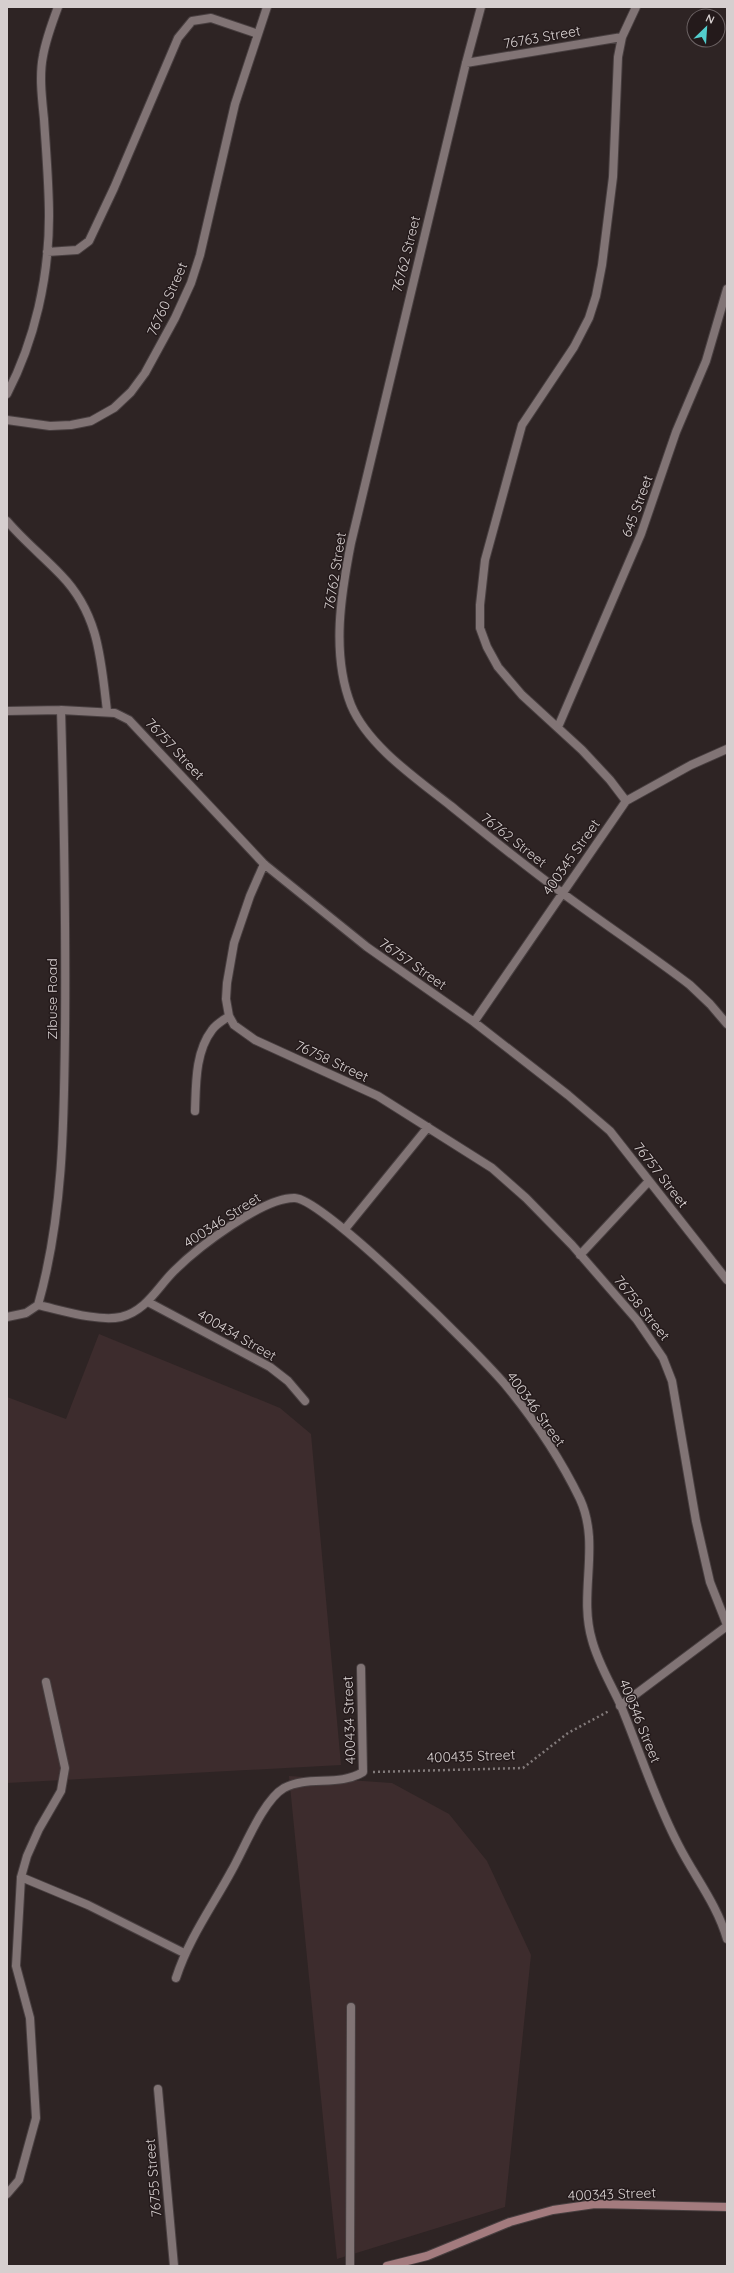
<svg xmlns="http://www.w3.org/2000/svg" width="734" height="2273" viewBox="0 0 734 2273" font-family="Quicksand,sans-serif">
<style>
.built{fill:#3d2c2d}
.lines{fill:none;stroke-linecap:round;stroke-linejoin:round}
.lane-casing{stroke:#483f40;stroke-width:10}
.street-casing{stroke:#483f40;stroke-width:10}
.secondary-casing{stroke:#483f40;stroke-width:10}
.path{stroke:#827a7a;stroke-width:2.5;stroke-dasharray:2 3;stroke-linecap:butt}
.lane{stroke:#817475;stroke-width:8}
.street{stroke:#817475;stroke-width:8}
.secondary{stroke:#a37b7e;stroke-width:8}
.labels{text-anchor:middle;stroke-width:3;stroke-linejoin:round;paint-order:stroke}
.street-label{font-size:14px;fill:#d6cfcf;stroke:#241a1b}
</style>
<rect width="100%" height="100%" fill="#2e2424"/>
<!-- built -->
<path class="built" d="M 99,1334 L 280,1408 L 311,1434 L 341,1765 L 7,1783 L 7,1397 L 66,1419 Z
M 289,1776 L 392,1783 L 449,1814 L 487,1861 L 531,1955 L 505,2207 L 337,2259 Z"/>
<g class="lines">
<defs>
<path id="lane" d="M 21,1877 L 88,1905 L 184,1953
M 176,1978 C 189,1938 212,1907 232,1870 C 244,1849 263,1800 284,1788 C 308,1775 339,1787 363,1772 L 361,1668
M 7,2194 L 19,2180 L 36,2118 L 30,2018 L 16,1966 L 21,1877 L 27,1856 L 39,1829 L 61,1791 L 65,1768 L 46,1682
M 350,2266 L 351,2007"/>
<path id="street" d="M 481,7 L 466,63 L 351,543 C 341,594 331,654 351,705 C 368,746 417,779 451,806 C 487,835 524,865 561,892 C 604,924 648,953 690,985 L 710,1004 L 727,1024
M 466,63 L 622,37
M 47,252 L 77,250 L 89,241 L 114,188 L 178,38 L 192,21 L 211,18 L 258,34
M 7,394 C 35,340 49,277 49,216 C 49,184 46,151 44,119 C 42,99 39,76 43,56 C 46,39 52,23 58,7
M 7,420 L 50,426 L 71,425 L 91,421 L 114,408 L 131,392 L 145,373 L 175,318 L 191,283 L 200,255 L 235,104 L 267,7
M 7,521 C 24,541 44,557 61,575 C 99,614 101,660 107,711
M 61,710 L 115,713 L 129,720 L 264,864 L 367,947 L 474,1022 L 568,1095 L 610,1131 L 727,1280
M 7,711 L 61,710 C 64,818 66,925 65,1033 C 64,1125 63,1217 38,1305 L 26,1313 L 7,1317
M 558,727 L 641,534 L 676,432 L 706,361 L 727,289
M 626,801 L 610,780 L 582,750 L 522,695 L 498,667 L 487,647 L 480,628 L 480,605 L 485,560 L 522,425 L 574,347 L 589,318 L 596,296 L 602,265 L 613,177 L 618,57 L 622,37 L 636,7
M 264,864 L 250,896 L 234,943 L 227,983 L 226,999 L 229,1016 L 234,1025 L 255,1040 L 378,1096 L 492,1168 L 526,1198 L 572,1245 L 637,1320 L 663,1358 L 672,1381 L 696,1521 L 710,1582 L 727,1625
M 474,1022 L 626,801 L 691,765 L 727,749
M 195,1111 C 196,1085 195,1052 212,1030 C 216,1024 224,1020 229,1016
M 345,1229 L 428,1127
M 580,1255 L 649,1181
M 148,1302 L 270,1367 L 288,1381 L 305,1401
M 38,1305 C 61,1310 98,1322 121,1317 C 146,1311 157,1288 174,1271 C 197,1248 263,1197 295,1198 C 324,1199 484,1358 508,1388 C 535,1421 561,1460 580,1499 C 601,1545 578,1593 592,1640 C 598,1663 611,1684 621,1706 C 640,1752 655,1800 678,1844 C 694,1876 717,1904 727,1939
M 620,1706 L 727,1626
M 158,2089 L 174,2266"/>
<path id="secondary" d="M 387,2266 L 427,2256 L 510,2222 L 553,2210 L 595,2204 L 727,2207"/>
</defs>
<!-- lane casing -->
<use href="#lane" class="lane-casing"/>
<!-- street casing -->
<use href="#street" class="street-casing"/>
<!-- secondary casing -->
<use href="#secondary" class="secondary-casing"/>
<!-- path -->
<path class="path" d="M 373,1772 L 523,1768 L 568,1733 L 609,1711"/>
<!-- lane -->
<use href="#lane" class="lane"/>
<!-- street -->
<use href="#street" class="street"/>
<!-- secondary -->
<use href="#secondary" class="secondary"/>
</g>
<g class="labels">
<!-- street labels -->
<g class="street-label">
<text transform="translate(542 37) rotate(-10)" y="5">76763 Street</text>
<text transform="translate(406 254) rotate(-76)" y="5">76762 Street</text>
<text transform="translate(167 299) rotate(-66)" y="5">76760 Street</text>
<text transform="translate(637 506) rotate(-70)" y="5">645 Street</text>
<text transform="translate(335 571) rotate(-81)" y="5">76762 Street</text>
<text transform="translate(175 749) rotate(47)" y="5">76757 Street</text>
<text transform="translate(514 840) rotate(38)" y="5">76762 Street</text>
<text transform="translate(571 857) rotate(-55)" y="5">400345 Street</text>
<text transform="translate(413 964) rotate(35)" y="5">76757 Street</text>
<text transform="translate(52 999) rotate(-90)" y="5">Zibuse Road</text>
<text transform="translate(332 1061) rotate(25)" y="5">76758 Street</text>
<text transform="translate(661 1175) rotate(52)" y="5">76757 Street</text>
<text transform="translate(222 1220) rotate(-33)" y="5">400346 Street</text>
<text transform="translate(642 1308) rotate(51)" y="5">76758 Street</text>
<text transform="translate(237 1335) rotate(30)" y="5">400434 Street</text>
<text transform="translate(536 1409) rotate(54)" y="5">400346 Street</text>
<text transform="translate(349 1720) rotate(-92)" y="5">400434 Street</text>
<text transform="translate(640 1721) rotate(68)" y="5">400346 Street</text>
<text transform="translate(471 1756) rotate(-2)" y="5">400435 Street</text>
<text transform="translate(153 2178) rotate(-95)" y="5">76755 Street</text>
<text transform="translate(612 2194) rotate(-2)" y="5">400343 Street</text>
</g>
</g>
<!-- border -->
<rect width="734" height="2273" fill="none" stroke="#d6cfcf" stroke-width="16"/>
<!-- north arrow -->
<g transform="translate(706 28) rotate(25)"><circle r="19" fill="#241a1b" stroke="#6b6263"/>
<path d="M0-3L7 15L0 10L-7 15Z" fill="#52cdcd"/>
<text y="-6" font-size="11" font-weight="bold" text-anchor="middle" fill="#d6cfcf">N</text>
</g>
</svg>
